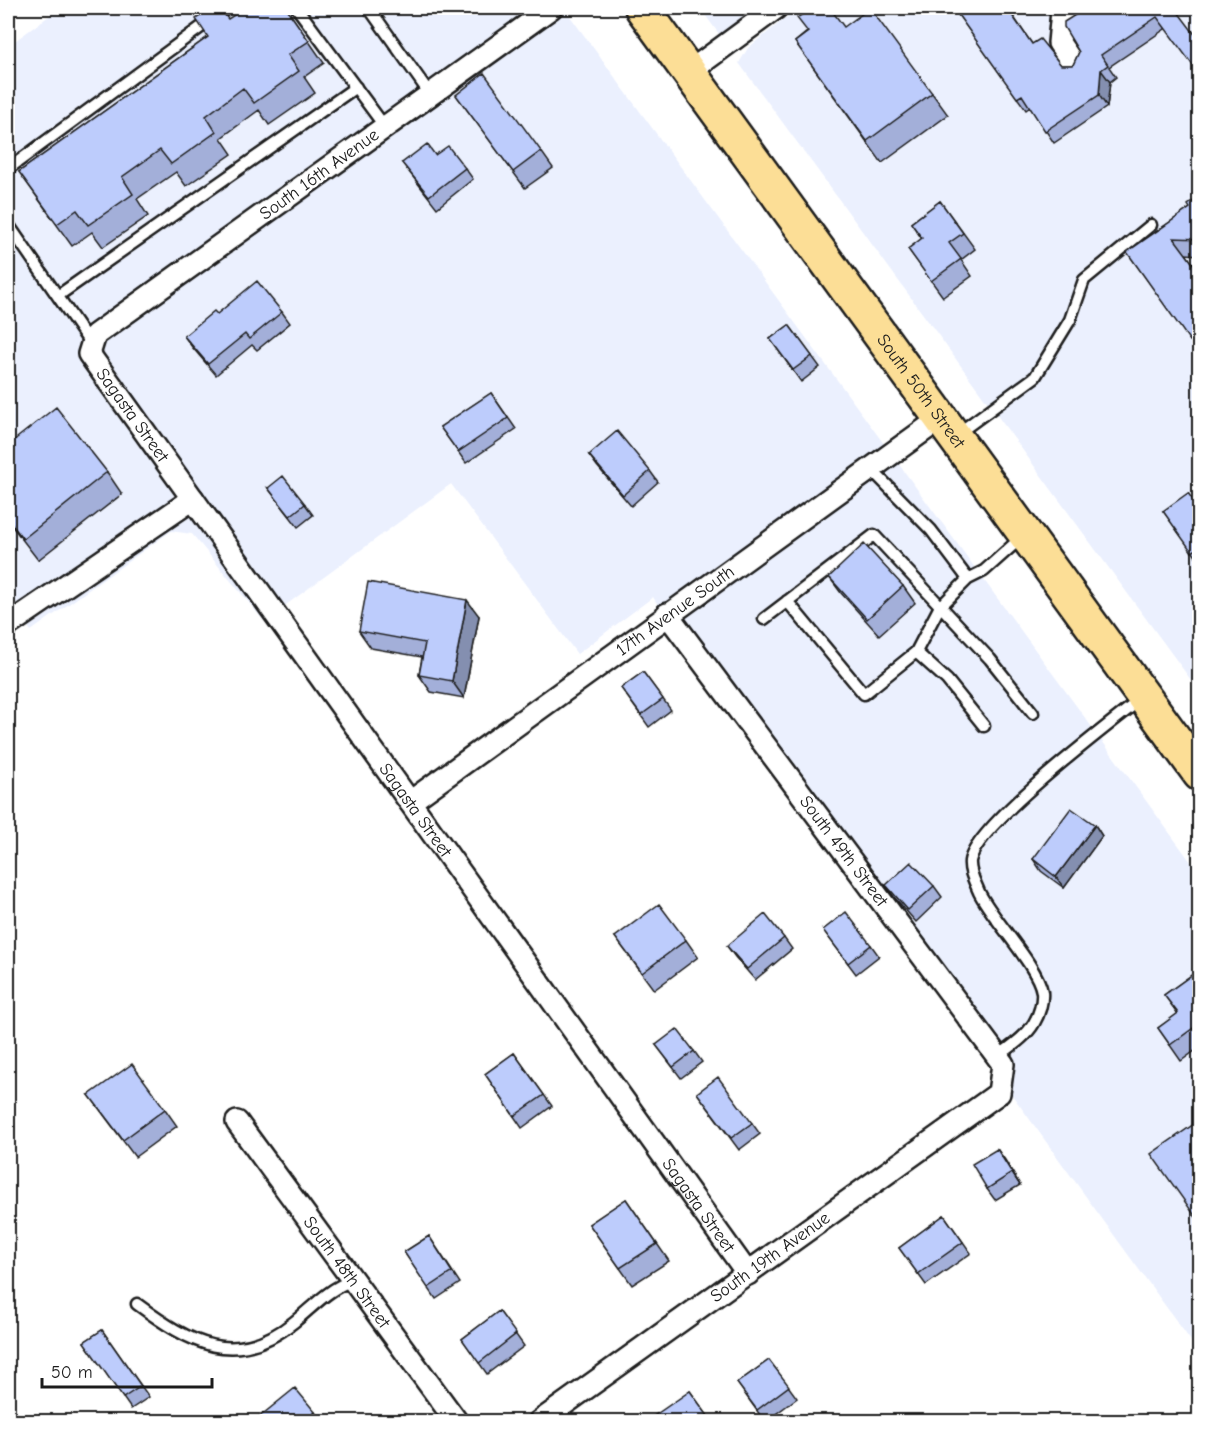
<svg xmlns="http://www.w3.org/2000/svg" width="1207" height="1429" viewBox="0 0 1207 1429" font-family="'Comic Neue',sans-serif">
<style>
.built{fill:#ebf0fe}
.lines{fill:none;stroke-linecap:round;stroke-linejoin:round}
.lane-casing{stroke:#1c1c1c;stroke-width:15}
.street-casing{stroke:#1c1c1c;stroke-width:26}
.primary-casing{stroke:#1c1c1c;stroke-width:38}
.lane{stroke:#fff;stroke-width:10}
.street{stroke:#fff;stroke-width:21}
.primary{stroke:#fcde96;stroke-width:33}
.wall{fill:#a3afd9;stroke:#1c1c1c;stroke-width:1.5}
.shaded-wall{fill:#848fb0;stroke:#1c1c1c;stroke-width:1.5}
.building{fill:#bdccfc;stroke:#1c1c1c;stroke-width:1.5}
.labels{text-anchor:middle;stroke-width:5;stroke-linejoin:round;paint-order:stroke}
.street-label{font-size:18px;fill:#1c1c1c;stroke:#fff}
</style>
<rect width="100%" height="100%" fill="#fff"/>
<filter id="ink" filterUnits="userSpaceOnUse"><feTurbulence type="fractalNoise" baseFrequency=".0167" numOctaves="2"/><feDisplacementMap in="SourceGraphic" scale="12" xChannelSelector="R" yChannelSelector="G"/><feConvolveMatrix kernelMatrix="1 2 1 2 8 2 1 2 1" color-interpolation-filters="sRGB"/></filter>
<g filter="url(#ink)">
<!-- built -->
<path class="built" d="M 60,8 L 564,8 L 1199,873 L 1199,1352 L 673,629 L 653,597 L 577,654 L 451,484 L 264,621 L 192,534 L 171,531 L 31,631 L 8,599 L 8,46 Z
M 700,8 L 757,8 L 719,34 Z
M 798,8 L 1199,8 L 1199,691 L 739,63 L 748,48 Z"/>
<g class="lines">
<defs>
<path id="lane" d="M 297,8 L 385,127
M 369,8 L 430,94
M 8,169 L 227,8
M 8,224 L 90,343
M 59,295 L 356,87
M 957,434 L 1035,377 L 1070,320 L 1084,280 L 1151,225
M 870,468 L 931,530 L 968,579 L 984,571 L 1022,537
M 787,601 L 864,694 L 916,652 L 939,608 L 968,579
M 764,619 L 874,535 L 990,659 L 1033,713
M 916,652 L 947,680 L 984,726
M 997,1057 C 1010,1047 1026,1037 1034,1023 C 1039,1015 1043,1002 1042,992 C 1038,966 992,919 979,892 C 975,882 969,872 970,861 C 976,825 1107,726 1141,699
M 137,1304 C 190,1343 235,1370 294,1322 C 314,1306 328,1289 353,1280"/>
<g id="street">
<path id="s1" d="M 551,8 L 95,335 L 89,354 L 748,1274"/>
<path d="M 1059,8 L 1062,11 L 1059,43 L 1075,66"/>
<path d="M 689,72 L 776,8"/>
<path d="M 8,625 L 193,499"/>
<path id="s2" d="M 410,802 L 941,418"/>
<path id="s3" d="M 237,1122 L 457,1422"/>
<path id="s4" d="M 539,1422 L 999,1093 L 1003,1064 L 667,614"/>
</g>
<g id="primary">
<path id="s5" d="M 642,8 L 1200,774"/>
</g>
</defs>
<!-- lane casing -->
<use href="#lane" class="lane-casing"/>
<!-- street casing -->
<use href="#street" class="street-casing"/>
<!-- primary casing -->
<use href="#primary" class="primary-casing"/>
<!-- lane -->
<use href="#lane" class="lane"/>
<!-- street -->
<use href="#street" class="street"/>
<!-- primary -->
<use href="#primary" class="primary"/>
</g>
<!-- wall -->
<path class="wall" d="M 286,8 L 324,63 L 304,77 L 315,93 L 269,125 L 259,110 L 221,138 L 232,154 L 186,186 L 176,172 L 137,199 L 148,216 L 103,247 L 92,232 L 72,246 L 19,172 L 208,37 Z
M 961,8 L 1012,8 L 1009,10 L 1032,44 L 1061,65 L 1073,65 L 1079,52 L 1175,8 L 1165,29 L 1109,67 L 1116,77 L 1110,82 L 1107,107 L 1054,143 L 1030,107 L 1026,110 L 956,12 Z
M 844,27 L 932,93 L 948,115 L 882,163 L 795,42 L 807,32 Z
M 456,95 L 541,151 L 553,168 L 525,188 Z
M 402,163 L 465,168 L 473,179 L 437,208 Z
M 1200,197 L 1200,255 L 1186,254 L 1200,273 L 1200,354 L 1127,252 L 1190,208 Z
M 940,201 L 975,249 L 961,260 L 972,276 L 943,297 L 908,249 L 922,239 L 911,223 Z
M 282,312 L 290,323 L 257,350 L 252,345 L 216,375 L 192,347 L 184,336 L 217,314 Z
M 789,325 L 820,367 L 801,382 L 770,339 Z
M 491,393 L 516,429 L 466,463 L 440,427 Z
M 8,445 L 107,472 L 122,494 L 38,560 L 8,521 Z
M 589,455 L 650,471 L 658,482 L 631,506 L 597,466 Z
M 268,488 L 305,504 L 313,515 L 298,527 Z
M 1200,510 L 1200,562 L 1163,511 Z
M 829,577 L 903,586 L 915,603 L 879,635 L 841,593 Z
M 479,616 L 464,698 L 431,692 L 419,675 L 422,657 L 371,648 L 359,631 Z
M 643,672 L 671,710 L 649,727 L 621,688 Z
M 1095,825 L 1102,836 L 1064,888 L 1041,871 L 1033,859 Z
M 886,885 L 934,886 L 942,897 L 916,922 L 894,897 Z
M 823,930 L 871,945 L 879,956 L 856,974 Z
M 615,937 L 686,940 L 698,957 L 654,990 Z
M 784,938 L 792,949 L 755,980 L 735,957 L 727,946 Z
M 1200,969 L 1200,1047 L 1181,1061 L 1158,1028 L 1178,1014 L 1164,995 Z
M 656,1045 L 694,1051 L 702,1062 L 681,1078 Z
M 514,1053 L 552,1106 L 522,1128 L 485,1074 Z
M 697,1093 L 752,1123 L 760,1134 L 739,1150 Z
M 89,1095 L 165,1109 L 177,1126 L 135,1157 Z
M 997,1149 L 1020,1185 L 995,1200 L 987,1189 Z
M 626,1199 L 669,1261 L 632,1285 L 589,1224 Z
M 944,1215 L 971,1253 L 926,1285 L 899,1248 Z
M 429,1236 L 460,1283 L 436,1299 L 404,1252 Z
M 499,1311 L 524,1346 L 487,1374 L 462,1339 Z
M 102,1330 L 149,1397 L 131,1409 L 84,1342 Z
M 769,1360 L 797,1398 L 765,1422 L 737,1383 Z
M 690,1391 L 712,1422 L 649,1422 Z
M 315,1412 L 321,1422 L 253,1422 Z"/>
<!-- shaded-wall -->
<path class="shaded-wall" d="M 1101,70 L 1110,82 L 1107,107 L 1099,95 Z
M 467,600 L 479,616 L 464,698 L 452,681 Z
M 1095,825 L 1102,836 L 1064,888 L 1056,877 Z
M 997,1149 L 1005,1160 L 1020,1185 L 1012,1173 Z"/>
<!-- building -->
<path class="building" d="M 212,8 L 219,8 L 228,19 L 245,8 L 286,8 L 309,41 L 288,55 L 299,71 L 254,103 L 243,88 L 206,116 L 216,132 L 171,164 L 160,150 L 122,177 L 133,194 L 88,225 L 77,210 L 57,224 L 19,172 L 208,37 L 196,19 Z
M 812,8 L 830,8 L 844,27 L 870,8 L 932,93 L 867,141 L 795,42 L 808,32 L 797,18 Z
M 961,8 L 1007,8 L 1032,44 L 1040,39 L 1061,65 L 1073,65 L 1079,52 L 1064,27 L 1064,22 L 1086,8 L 1175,8 L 1200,41 L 1200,75 L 1157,17 L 1101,55 L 1108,65 L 1101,70 L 1099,95 L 1045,131 L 1022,95 L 1017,98 L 956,12 Z
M 484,73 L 541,151 L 513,172 L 456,95 Z
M 427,144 L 435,155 L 448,146 L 465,168 L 429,196 L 402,163 Z
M 1199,197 L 1200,197 L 1200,239 L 1174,238 L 1200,273 L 1200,334 L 1190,341 L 1127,252 L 1190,208 L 1188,205 Z
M 940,201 L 963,233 L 949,243 L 961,259 L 931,281 L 908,249 L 922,238 L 911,223 Z
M 257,281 L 282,312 L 249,339 L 245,334 L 208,364 L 184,336 L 214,311 L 217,314 Z
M 789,325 L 812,356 L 793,370 L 770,339 Z
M 491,393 L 508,418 L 458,452 L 440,427 Z
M 56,407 L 107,472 L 23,539 L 8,519 L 8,445 Z
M 617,431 L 650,471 L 623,495 L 589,455 Z
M 283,476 L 305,504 L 290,516 L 268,488 Z
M 1188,493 L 1200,510 L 1200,547 L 1192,552 L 1163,511 Z
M 864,544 L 903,586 L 867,619 L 829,577 Z
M 368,582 L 467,600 L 452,681 L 419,675 L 425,643 L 359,631 Z
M 643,672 L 663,699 L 641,715 L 621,688 Z
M 1071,808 L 1095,825 L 1056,877 L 1033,859 Z
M 911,862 L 934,886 L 908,910 L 886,885 Z
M 659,904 L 686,940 L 642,973 L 615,937 Z
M 846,912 L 871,945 L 848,963 L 823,930 Z
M 765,914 L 784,938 L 747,969 L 727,946 Z
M 1200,969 L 1200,1023 L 1170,1045 L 1158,1028 L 1178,1013 L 1164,995 Z
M 677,1029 L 694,1051 L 673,1067 L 656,1045 Z
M 514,1053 L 544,1095 L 514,1116 L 485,1074 Z
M 132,1064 L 165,1109 L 123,1140 L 89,1095 Z
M 718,1077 L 752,1123 L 731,1138 L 697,1093 Z
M 1200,1120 L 1200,1223 L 1151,1154 Z
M 997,1149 L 1012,1173 L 987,1189 L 972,1164 Z
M 626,1199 L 657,1244 L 620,1268 L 589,1224 Z
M 944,1215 L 963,1242 L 918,1274 L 899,1248 Z
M 429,1236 L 452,1272 L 428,1288 L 404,1252 Z
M 499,1311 L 516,1334 L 479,1363 L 462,1339 Z
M 102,1330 L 141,1386 L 123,1398 L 84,1342 Z
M 769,1360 L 789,1386 L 757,1410 L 737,1383 Z
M 295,1388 L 315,1412 L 304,1422 L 253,1422 Z
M 690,1391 L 708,1416 L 701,1422 L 649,1422 L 648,1420 Z"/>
</g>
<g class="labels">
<!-- street labels -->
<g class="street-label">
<text transform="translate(319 174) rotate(-36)" y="6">South 16th Avenue</text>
<text dy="6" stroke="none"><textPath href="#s5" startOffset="474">South 50th Street</textPath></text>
<text dy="6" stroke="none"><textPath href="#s1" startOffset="656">Sagasta Street</textPath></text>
<text dy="6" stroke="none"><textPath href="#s2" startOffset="327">17th Avenue South</textPath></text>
<text dy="6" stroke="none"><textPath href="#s1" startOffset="1142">Sagasta Street</textPath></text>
<text transform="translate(844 851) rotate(53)" y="6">South 49th Street</text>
<text dy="6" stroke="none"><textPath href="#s1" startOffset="1628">Sagasta Street</textPath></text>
<text dy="6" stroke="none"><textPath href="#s4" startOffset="284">South 19th Avenue</textPath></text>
<text dy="6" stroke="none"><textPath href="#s3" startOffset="186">South 48th Street</textPath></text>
</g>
</g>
<!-- margin -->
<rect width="1207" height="1429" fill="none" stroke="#fff" stroke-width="30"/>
<rect x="15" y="15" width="1177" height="1399" fill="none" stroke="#1c1c1c" stroke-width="2" filter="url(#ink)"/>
<!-- scale -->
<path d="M42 1378v9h170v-9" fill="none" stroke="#1c1c1c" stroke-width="3"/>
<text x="51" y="1378" font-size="18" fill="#1c1c1c" stroke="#ffffff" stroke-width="4.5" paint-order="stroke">50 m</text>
</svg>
